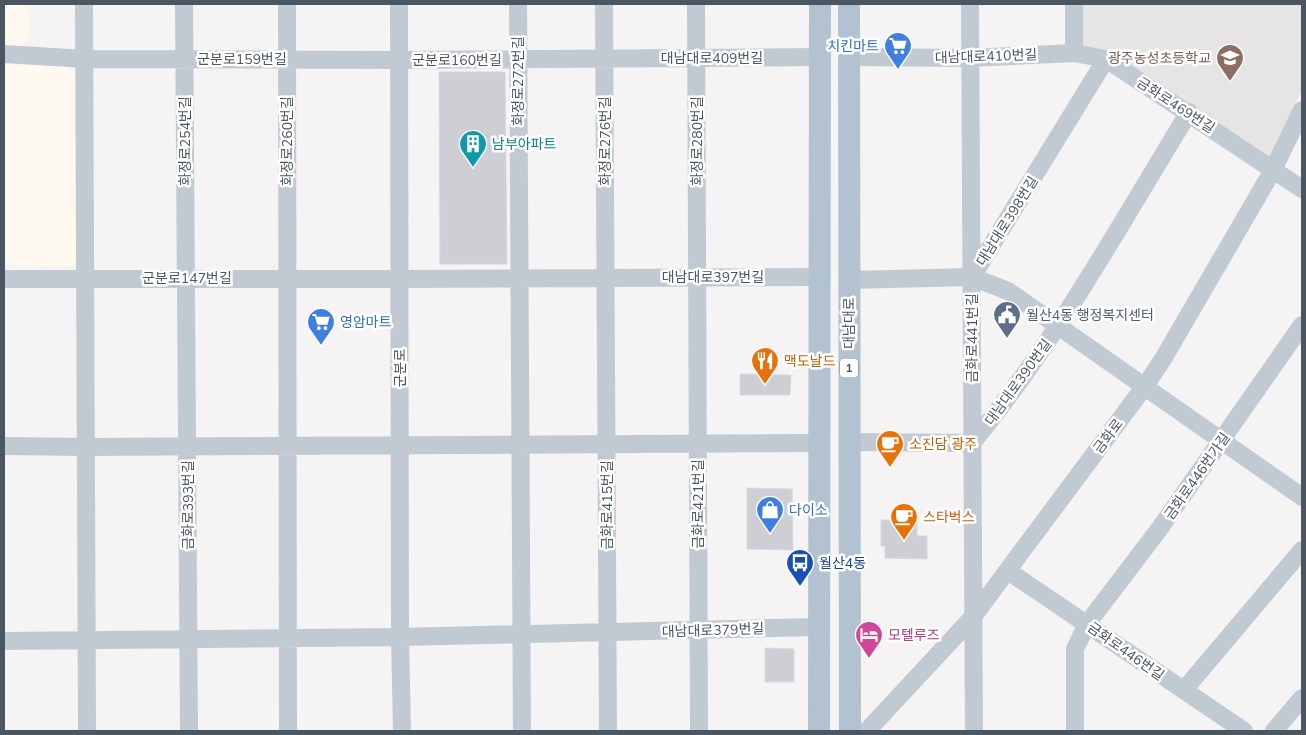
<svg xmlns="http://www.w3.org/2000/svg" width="1306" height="735" viewBox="0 0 1306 735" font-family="'Nunito Sans','Noto Sans KR',sans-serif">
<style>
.commercial{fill:#fdf9ef}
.education{fill:#e6e4e5}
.building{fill:#cdcfd5;stroke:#d7d9de}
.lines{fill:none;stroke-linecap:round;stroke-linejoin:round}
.minor{stroke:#c1cad2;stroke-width:18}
.major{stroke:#b3c2d1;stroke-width:22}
.labels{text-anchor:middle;stroke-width:5;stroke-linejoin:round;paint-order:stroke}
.shield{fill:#fff;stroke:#808990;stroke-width:1}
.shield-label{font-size:12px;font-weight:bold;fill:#4a5661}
.shop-label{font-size:14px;fill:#366cbe;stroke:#fff;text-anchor:start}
.street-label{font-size:14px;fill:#4a5661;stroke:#fff}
.education-label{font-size:14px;fill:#785e54;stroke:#fff;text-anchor:end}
.culture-label{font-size:14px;fill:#0d838f;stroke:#fff;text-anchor:start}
.service-label{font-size:14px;fill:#4e5e75;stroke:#fff;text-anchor:start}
.food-label{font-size:14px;fill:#c56008;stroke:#fff;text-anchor:start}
.transit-label{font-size:14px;fill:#164399;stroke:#fff;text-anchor:start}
.hotel-label{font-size:14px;fill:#b23c85;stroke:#fff;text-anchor:start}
</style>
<rect width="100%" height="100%" fill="#f5f3f3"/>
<!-- commercial -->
<path class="commercial" d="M 4,4 L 29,4 L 30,37 L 20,46 L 4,45 Z
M 4,64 L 68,66 L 77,78 L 79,259 L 73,266 L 4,265 Z"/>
<!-- education -->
<path class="education" d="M 1080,4 L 1302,4 L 1302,90 L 1270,158 L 1145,74 L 1114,57 L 1079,48 Z"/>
<!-- building -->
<path class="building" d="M 439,72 L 505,72 L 507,264 L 440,264 Z
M 740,374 L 791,375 L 790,395 L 740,395 Z
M 747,488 L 792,489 L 793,550 L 747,549 Z
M 881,520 L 917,521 L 917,536 L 927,536 L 927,559 L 885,558 L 885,546 L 881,546 Z
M 765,648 L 794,649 L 794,682 L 765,682 Z"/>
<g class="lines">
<!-- minor -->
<path class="minor" d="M 84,4 L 87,731
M 184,4 L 189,731
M 287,4 L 288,731
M 399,4 L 400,637 L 402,731
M 518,4 L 522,731
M 604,4 L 608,731
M 696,4 L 699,731
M 970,4 L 974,731
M 1074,53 L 1074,4
M 4,54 L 85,59 L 399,60 L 820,57
M 849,57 L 970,58 L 1074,53 L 1106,59 L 1302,189
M 972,277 L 1106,59
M 4,279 L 400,279 L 820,277
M 849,280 L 972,277 L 1008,291 L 1302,497
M 849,442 L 972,443 C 1056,341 1120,225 1189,112
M 4,446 L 86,447 L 819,443
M 1008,571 L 1244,731
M 4,641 L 400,637 L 819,627
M 1184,690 L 1302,550
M 867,731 L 972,618 L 1145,386 L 1163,359 L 1273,170 L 1302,110
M 1075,731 L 1075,649 L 1087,624 L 1160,528 L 1302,325
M 1274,731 L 1302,698"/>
<!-- major -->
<path class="major" d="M 849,4 L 850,731
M 819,731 L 820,4"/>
</g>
<!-- icons -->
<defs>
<symbol id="supermarket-pin" viewBox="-11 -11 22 30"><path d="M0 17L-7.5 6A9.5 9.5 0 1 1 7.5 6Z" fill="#3f7fe0" stroke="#fff"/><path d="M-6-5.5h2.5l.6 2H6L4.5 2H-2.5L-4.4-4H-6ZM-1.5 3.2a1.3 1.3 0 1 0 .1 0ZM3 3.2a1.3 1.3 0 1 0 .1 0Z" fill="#fff"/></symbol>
<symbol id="school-pin" viewBox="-11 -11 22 30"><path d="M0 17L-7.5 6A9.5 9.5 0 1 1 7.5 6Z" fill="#8d6e63" stroke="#fff"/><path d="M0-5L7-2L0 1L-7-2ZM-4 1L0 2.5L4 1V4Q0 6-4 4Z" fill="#fff"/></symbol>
<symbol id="building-pin" viewBox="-11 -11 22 30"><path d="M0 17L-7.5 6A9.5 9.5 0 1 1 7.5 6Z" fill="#0f9aa8" stroke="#fff"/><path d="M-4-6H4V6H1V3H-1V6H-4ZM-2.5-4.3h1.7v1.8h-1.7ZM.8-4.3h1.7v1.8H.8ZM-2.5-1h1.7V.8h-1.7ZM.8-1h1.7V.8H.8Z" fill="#fff"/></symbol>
<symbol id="civic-pin" viewBox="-11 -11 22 30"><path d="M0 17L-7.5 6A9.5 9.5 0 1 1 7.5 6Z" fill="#5c6f8a" stroke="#fff"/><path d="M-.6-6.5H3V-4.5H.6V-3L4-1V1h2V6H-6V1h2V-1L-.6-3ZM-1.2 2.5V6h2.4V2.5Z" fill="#fff"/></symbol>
<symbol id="restaurant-pin" viewBox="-11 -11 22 30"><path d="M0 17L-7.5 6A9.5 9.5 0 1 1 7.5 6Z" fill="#e8710a" stroke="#fff"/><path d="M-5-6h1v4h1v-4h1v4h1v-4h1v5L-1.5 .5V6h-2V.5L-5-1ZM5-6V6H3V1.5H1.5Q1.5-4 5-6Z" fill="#fff"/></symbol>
<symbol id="cafe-pin" viewBox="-11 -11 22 30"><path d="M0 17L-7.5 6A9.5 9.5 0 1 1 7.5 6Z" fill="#e8710a" stroke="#fff"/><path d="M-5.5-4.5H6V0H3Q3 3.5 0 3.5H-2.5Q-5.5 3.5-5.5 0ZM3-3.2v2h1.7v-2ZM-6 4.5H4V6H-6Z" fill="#fff"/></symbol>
<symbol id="shop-pin" viewBox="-11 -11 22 30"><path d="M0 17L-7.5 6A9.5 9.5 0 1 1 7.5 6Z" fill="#3f7fe0" stroke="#fff"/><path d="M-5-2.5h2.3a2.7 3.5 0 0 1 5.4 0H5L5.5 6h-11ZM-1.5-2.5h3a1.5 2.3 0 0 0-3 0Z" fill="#fff"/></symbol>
<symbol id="bus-pin" viewBox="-11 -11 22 30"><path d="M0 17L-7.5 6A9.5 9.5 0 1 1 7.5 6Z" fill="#1a4fb4" stroke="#fff"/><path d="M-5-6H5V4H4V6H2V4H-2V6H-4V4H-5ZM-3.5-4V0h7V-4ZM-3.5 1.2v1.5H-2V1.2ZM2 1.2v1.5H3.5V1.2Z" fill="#fff"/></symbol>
<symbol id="hotel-pin" viewBox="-11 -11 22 30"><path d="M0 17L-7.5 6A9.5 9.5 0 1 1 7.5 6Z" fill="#d1479c" stroke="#fff"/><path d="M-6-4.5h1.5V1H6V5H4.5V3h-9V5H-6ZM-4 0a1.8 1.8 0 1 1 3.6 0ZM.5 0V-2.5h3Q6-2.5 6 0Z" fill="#fff"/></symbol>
</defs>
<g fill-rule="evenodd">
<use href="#supermarket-pin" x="882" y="30" width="32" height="43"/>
<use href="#school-pin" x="1214" y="42" width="32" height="43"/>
<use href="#building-pin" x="457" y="128" width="32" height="43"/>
<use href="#civic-pin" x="991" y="299" width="32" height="43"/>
<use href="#supermarket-pin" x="305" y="306" width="32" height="43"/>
<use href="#restaurant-pin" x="749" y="345" width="32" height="43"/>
<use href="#cafe-pin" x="874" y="428" width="32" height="43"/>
<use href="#shop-pin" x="754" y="494" width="32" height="43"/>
<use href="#cafe-pin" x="888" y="501" width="32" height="43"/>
<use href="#bus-pin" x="784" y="547" width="32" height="43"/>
<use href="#hotel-pin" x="853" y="619" width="32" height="43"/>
</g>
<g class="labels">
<!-- shield labels -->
<rect class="shield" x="840" y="358.5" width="18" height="19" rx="4"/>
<g class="shield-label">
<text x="849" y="372">1</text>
</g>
<!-- shop labels -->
<g class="shop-label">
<text x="879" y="51" text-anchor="end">치킨마트</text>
<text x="340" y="327">영암마트</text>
<text x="789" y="515">다이소</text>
</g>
<!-- street labels -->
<g class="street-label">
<text transform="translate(986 56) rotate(-2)" y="5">대남대로410번길</text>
<text x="712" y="63">대남대로409번길</text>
<text x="242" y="64">군분로159번길</text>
<text x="457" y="65">군분로160번길</text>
<text transform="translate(518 81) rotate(-90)" y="5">화정로272번길</text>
<text transform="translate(1176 105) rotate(33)" y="5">금화로469번길</text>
<text transform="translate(185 141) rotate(-90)" y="5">화정로254번길</text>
<text transform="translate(287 141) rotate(-90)" y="5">화정로260번길</text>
<text transform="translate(605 141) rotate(-90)" y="5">화정로276번길</text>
<text transform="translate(697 141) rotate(-90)" y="5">화정로280번길</text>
<text transform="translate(1007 221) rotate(-58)" y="5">대남대로398번길</text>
<text x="713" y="282">대남대로397번길</text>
<text x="187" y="283">군분로147번길</text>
<text transform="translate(849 323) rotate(-90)" y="5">대남대로</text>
<text transform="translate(972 338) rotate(-90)" y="5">금화로441번길</text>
<text transform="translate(400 368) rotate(-90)" y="5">군분로</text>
<text transform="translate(1018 382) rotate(-54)" y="5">대남대로390번길</text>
<text transform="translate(1108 436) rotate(-53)" y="5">금화로</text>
<text transform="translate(1197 476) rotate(-55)" y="5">금화로446번가길</text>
<text transform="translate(698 504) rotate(-90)" y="5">금화로421번길</text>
<text transform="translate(188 505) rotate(-90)" y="5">금화로393번길</text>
<text transform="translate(607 505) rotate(-90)" y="5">금화로415번길</text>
<text transform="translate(713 630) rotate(-2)" y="5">대남대로379번길</text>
<text transform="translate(1126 651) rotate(35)" y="5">금화로446번길</text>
</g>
<!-- education labels -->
<g class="education-label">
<text x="1211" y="63">광주농성초등학교</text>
</g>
<!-- culture labels -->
<g class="culture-label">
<text x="492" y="149">남부아파트</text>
</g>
<!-- service labels -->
<g class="service-label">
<text x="1026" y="320">월산4동 행정복지센터</text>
</g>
<!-- food labels -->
<g class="food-label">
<text x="784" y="366">맥도날드</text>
<text x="909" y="449">소진담 광주</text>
<text x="923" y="522">스타벅스</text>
</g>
<!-- transit labels -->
<g class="transit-label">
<text x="819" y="568">월산4동</text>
</g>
<!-- hotel labels -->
<g class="hotel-label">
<text x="888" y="640">모텔루즈</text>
</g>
</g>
<!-- border -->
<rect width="1306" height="735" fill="none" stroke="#4a5661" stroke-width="10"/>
</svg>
